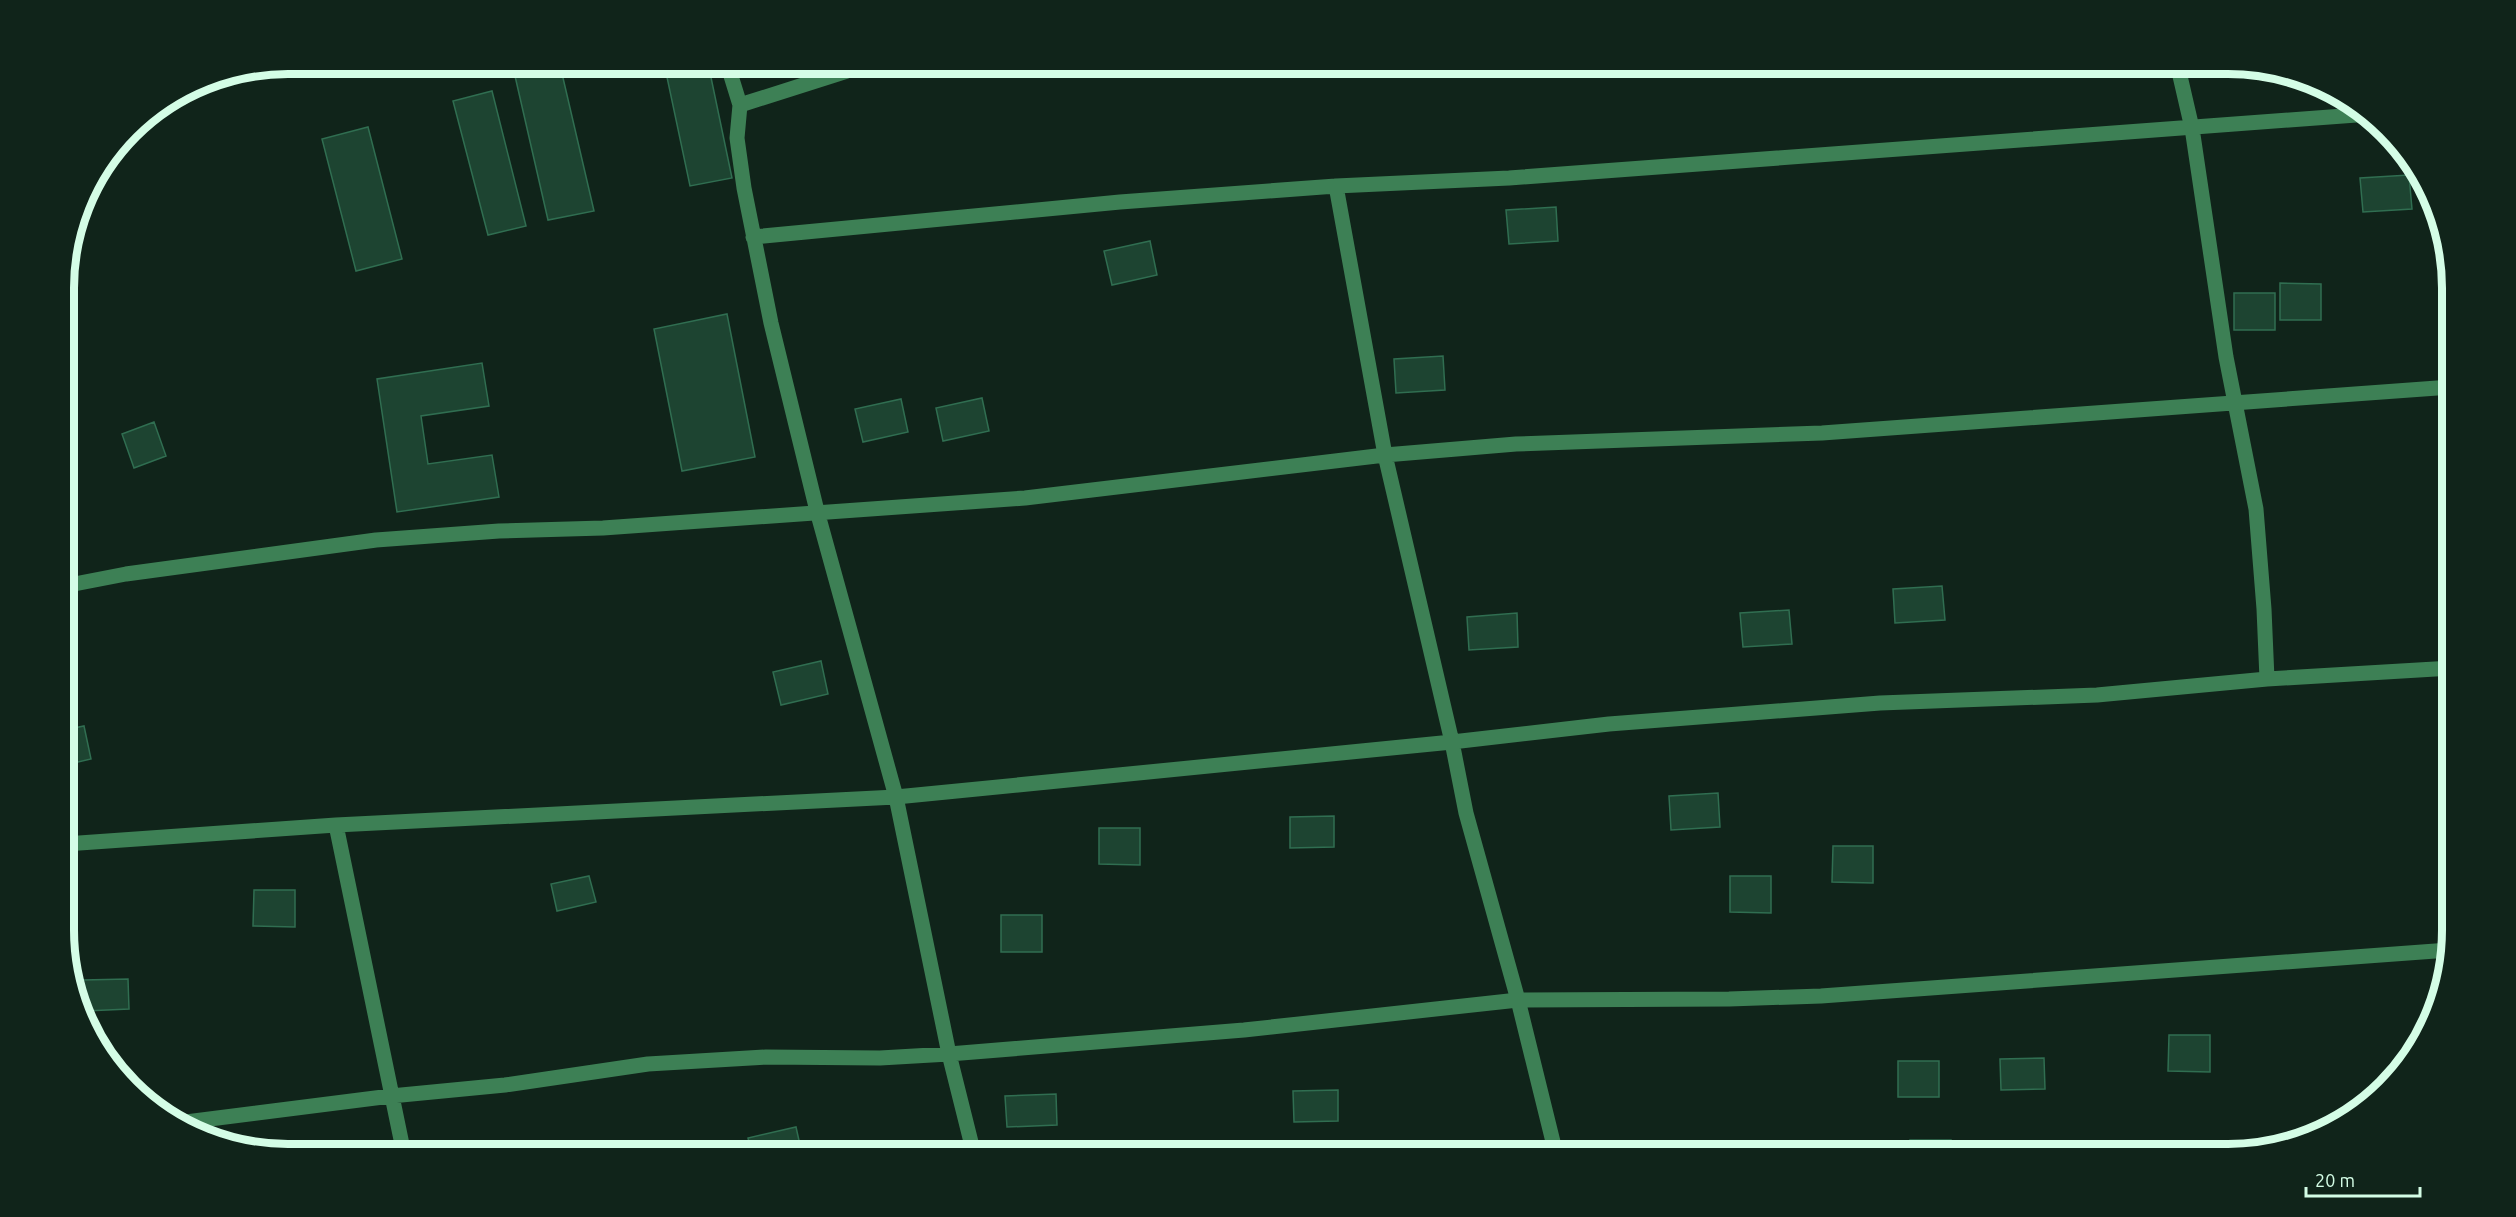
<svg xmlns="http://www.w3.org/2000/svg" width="2516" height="1217" viewBox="0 0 2516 1217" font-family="Ubuntu,sans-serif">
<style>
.building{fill:#1d4431;stroke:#306e51;stroke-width:1.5}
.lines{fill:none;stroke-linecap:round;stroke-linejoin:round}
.minor{stroke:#3d8055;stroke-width:15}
.rim{fill:none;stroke:#d4fde6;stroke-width:8}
</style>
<rect width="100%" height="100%" fill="#10241a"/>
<!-- building -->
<path class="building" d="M 664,63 L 708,63 L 732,178 L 690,186 Z
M 560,65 L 594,211 L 548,220 L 515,76 Z
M 492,91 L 526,226 L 488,235 L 453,101 Z
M 368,127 L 402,259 L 356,271 L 322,139 Z
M 2409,175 L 2412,209 L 2363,212 L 2360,178 Z
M 1556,207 L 1558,241 L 1509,244 L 1506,210 Z
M 1150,241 L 1157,275 L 1112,285 L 1104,251 Z
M 2280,283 L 2321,284 L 2321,320 L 2280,320 Z
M 2234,293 L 2275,293 L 2275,330 L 2234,330 Z
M 727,314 L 755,457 L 682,471 L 654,329 Z
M 1443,356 L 1445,390 L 1396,393 L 1394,359 Z
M 482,363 L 489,406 L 421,416 L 428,464 L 492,455 L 499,497 L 397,512 L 377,379 Z
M 982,398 L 989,431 L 943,441 L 936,408 Z
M 901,399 L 908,432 L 863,442 L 855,409 Z
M 154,422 L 166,456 L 134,468 L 122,434 Z
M 1942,586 L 1945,620 L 1895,623 L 1893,589 Z
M 1789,610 L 1792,644 L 1743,647 L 1740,613 Z
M 1517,613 L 1518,647 L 1469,650 L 1467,617 Z
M 821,661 L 828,694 L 781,705 L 773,672 Z
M 84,726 L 91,759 L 65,765 L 64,730 Z
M 1718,793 L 1720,827 L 1671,830 L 1669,796 Z
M 1334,816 L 1334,847 L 1290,848 L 1290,817 Z
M 1099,828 L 1140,828 L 1140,865 L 1099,864 Z
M 1833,846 L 1873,846 L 1873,883 L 1832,882 Z
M 589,876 L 596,902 L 557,911 L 551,884 Z
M 1730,876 L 1771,876 L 1771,913 L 1730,912 Z
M 254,890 L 295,890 L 295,927 L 253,926 Z
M 1001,915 L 1042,915 L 1042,952 L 1001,952 Z
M 128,979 L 129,1009 L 85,1011 L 83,980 Z
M 2169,1035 L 2210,1035 L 2210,1072 L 2168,1071 Z
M 2044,1058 L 2045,1089 L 2001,1090 L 2000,1059 Z
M 1898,1061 L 1939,1061 L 1939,1097 L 1898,1097 Z
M 1338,1090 L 1338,1121 L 1294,1122 L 1293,1091 Z
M 1056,1094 L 1057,1125 L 1007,1127 L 1005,1096 Z
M 796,1127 L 802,1154 L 752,1154 L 748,1138 Z
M 1910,1140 L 1951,1140 L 1951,1154 L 1910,1154 Z"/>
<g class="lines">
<!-- minor -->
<path class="minor" d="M 727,63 L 740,105
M 885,63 L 847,71 L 740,105 L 737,138 L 744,188 L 771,323 L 817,511 L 896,797 L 949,1054 L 974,1154
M 2177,63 L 2192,128 L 2226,357 L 2256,509 L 2264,609 L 2267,679
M 1336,186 L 1385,455 L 1452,742 L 1466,813 L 1518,1000 L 1556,1154
M 753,237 L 1120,202 L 1336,186 L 1509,178 L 2370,114
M 64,586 L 126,574 L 376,540 L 499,531 L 603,528 L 1025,498 L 1385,455 L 1516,444 L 1822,433 L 2451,387
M 336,825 L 404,1154
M 65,844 L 336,825 L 896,797 L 1452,742 L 1609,724 L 1880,703 L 2097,695 L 2267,679 L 2452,668
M 178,1123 L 391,1096 L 505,1085 L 648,1064 L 766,1057 L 880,1058 L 949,1054 L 1244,1030 L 1518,1000 L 1729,999 L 1821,996 L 2449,950"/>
</g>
<!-- crop -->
<path d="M0 0H2516V1217H0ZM288 74H2228A214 214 0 0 1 2442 288V930A214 214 0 0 1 2228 1144H288A214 214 0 0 1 74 930V288A214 214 0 0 1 288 74Z" fill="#10241a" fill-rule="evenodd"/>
<path class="rim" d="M288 74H2228A214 214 0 0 1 2442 288V930A214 214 0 0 1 2228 1144H288A214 214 0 0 1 74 930V288A214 214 0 0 1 288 74Z"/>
<!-- scale -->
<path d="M2306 1187v9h114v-9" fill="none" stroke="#d4fde6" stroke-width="3"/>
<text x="2315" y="1187" font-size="18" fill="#d4fde6" stroke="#10241a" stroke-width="4.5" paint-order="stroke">20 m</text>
</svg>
